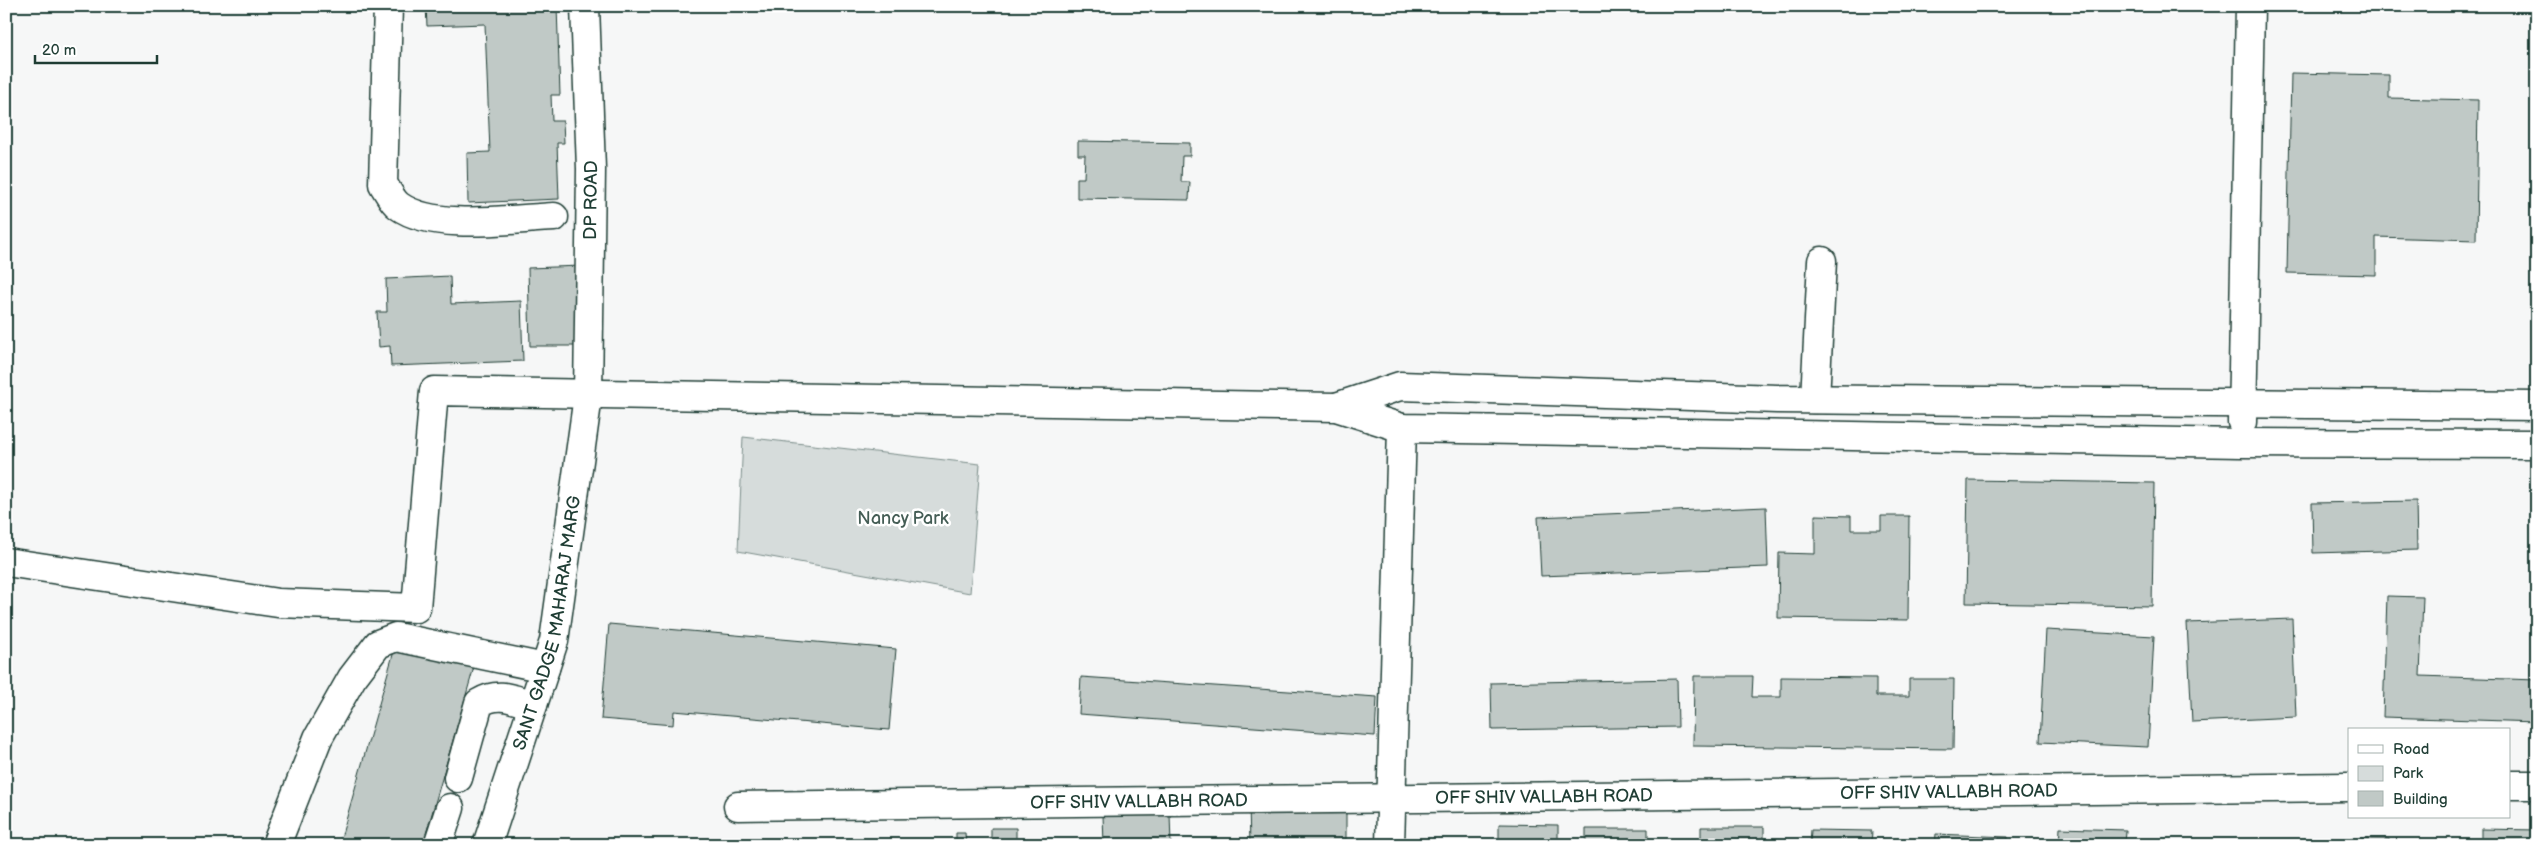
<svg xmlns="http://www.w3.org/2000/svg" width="2543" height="851" viewBox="0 0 2543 851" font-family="'Balsamiq Sans',sans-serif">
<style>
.green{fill:#d6dcdb;stroke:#7a8c88}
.building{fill:#c0c9c6;stroke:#1f3d34}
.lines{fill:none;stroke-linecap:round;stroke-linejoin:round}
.minor-casing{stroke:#1f3d34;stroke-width:31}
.minor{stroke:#fff;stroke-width:28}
.labels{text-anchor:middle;stroke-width:5;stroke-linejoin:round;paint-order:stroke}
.street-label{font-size:18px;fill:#1f3d34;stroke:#fff}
.park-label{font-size:18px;fill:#445d55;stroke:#fff}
</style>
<rect width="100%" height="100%" fill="#f6f7f7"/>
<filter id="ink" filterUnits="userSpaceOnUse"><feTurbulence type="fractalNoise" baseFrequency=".02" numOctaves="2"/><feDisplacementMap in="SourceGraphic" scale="10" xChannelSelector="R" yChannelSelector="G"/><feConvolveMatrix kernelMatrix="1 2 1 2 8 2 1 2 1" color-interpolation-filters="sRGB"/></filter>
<g filter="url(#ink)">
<!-- green -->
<path class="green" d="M 743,437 L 980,464 L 970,593 L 738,551 Z"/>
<!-- building -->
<path class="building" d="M 426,6 L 557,6 L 560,95 L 551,95 L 552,121 L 563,121 L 564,143 L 557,143 L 559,199 L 468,203 L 467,153 L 490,152 L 485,24 L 427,26 Z
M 2291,73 L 2389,75 L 2389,98 L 2478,100 L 2476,240 L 2376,237 L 2376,275 L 2287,273 Z
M 1078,141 L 1190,143 L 1190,156 L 1182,156 L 1181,182 L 1190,182 L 1189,200 L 1077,198 L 1077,178 L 1084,178 L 1085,155 L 1078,155 Z
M 581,266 L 582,346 L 530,346 L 528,268 Z
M 450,276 L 451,304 L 521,301 L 523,361 L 391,366 L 390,346 L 379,347 L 377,312 L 387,312 L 386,279 Z
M 1968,480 L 2154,483 L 2152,606 L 1966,603 Z
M 2416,501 L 2417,550 L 2313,553 L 2312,503 Z
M 1766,507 L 1768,567 L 1541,576 L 1538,517 Z
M 1815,515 L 1851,516 L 1851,530 L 1881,530 L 1881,516 L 1909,516 L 1908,620 L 1778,618 L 1779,553 L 1815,554 Z
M 2387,596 L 2423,597 L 2420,676 L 2537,680 L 2537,722 L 2383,717 Z
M 2292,619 L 2296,717 L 2192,722 L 2187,623 Z
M 609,624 L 896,649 L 889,730 L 674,711 L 673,725 L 601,719 Z
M 2046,630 L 2154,636 L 2148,747 L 2040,742 Z
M 396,644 L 474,667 L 423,845 L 339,845 Z
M 1694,676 L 1753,676 L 1752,697 L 1781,697 L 1781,677 L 1876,678 L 1876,696 L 1909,696 L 1909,679 L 1954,679 L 1953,749 L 1693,746 Z
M 1081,677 L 1377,697 L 1375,736 L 1079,714 Z
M 1677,679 L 1678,727 L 1492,730 L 1491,683 Z
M 1346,801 L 1346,845 L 1250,845 L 1249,803 Z
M 1170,814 L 1171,845 L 1104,845 L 1103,815 Z
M 1499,824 L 1558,825 L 1558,845 L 1499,845 Z
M 1701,827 L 1764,827 L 1764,845 L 1701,845 Z
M 991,828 L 1016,828 L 1016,845 L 985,845 L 991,845 Z
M 2060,828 L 2126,830 L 2125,845 L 2059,845 Z
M 1586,829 L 1648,829 L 1648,845 L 1586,845 Z
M 2481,829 L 2537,830 L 2537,845 L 2481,845 Z
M 1811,830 L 1872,831 L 1871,845 L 1810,845 Z
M 956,833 L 965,833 L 966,845 L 956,845 Z
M 1936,834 L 2008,837 L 2008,845 L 1935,845 Z
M 2318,838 L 2389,839 L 2389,845 L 2318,845 Z"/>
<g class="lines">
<defs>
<g id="minor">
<path d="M 388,6 L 383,184 C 388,191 392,201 399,206 C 434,231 511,219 554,217"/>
<path d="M 1815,399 L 1822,261"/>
<path d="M 1336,407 L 1400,386 L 1777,399 L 2537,406"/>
<path d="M 2242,422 L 2250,6"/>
<path d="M 6,562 L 278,603 L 416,608 L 434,391 L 1336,407 L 1402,428 L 2241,443 L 2537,444"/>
<path d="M 458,778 L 479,703 C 499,691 512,699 533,705"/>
<path d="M 2509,785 L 2537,785"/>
<path id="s1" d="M 738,806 L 2349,787"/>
<path d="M 276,845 L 318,738 L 352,678 L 378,644 L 396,637 L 545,668"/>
<path d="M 438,845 L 450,808"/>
<path id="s2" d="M 487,845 L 554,641 L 588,396 L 591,169 L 585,6"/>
<path d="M 1390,845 L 1402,428"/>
</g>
</defs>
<!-- minor casing -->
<use href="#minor" class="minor-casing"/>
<!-- minor -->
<use href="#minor" class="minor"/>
</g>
</g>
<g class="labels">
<!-- street labels -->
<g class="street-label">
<text dy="6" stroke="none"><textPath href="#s2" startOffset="658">DP ROAD</textPath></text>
<text dy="6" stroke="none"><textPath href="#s2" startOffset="231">SANT GADGE MAHARAJ MARG</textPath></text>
<text dy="6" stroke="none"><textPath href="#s1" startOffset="1211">OFF SHIV VALLABH ROAD</textPath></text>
<text dy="6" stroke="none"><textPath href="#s1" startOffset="806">OFF SHIV VALLABH ROAD</textPath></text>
<text dy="6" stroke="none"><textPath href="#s1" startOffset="401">OFF SHIV VALLABH ROAD</textPath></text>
</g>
<!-- park labels -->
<g class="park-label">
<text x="903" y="524">Nancy Park</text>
</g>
</g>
<!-- margin -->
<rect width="2543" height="851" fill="none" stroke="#fff" stroke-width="25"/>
<rect x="12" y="12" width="2518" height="826" fill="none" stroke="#1f3d34" stroke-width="2" filter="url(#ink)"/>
<!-- legend -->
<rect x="2348" y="728" width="162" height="90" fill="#ffffff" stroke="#a5b1ae"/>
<rect x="2358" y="745" width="25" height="8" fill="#ffffff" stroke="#a5b1ae"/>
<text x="2393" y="754" font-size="15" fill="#1f3d34">Road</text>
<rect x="2358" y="766" width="25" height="15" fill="#d6dcdb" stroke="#a5b1ae"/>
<text x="2393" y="778" font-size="15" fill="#1f3d34">Park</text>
<rect x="2358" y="791" width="25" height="15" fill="#c0c9c6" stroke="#a5b1ae"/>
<text x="2393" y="804" font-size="15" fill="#1f3d34">Building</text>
<!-- scale -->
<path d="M35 55v8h122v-8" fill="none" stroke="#1f3d34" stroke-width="2.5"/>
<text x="42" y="55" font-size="15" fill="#1f3d34" stroke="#ffffff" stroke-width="4" paint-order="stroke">20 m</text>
</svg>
